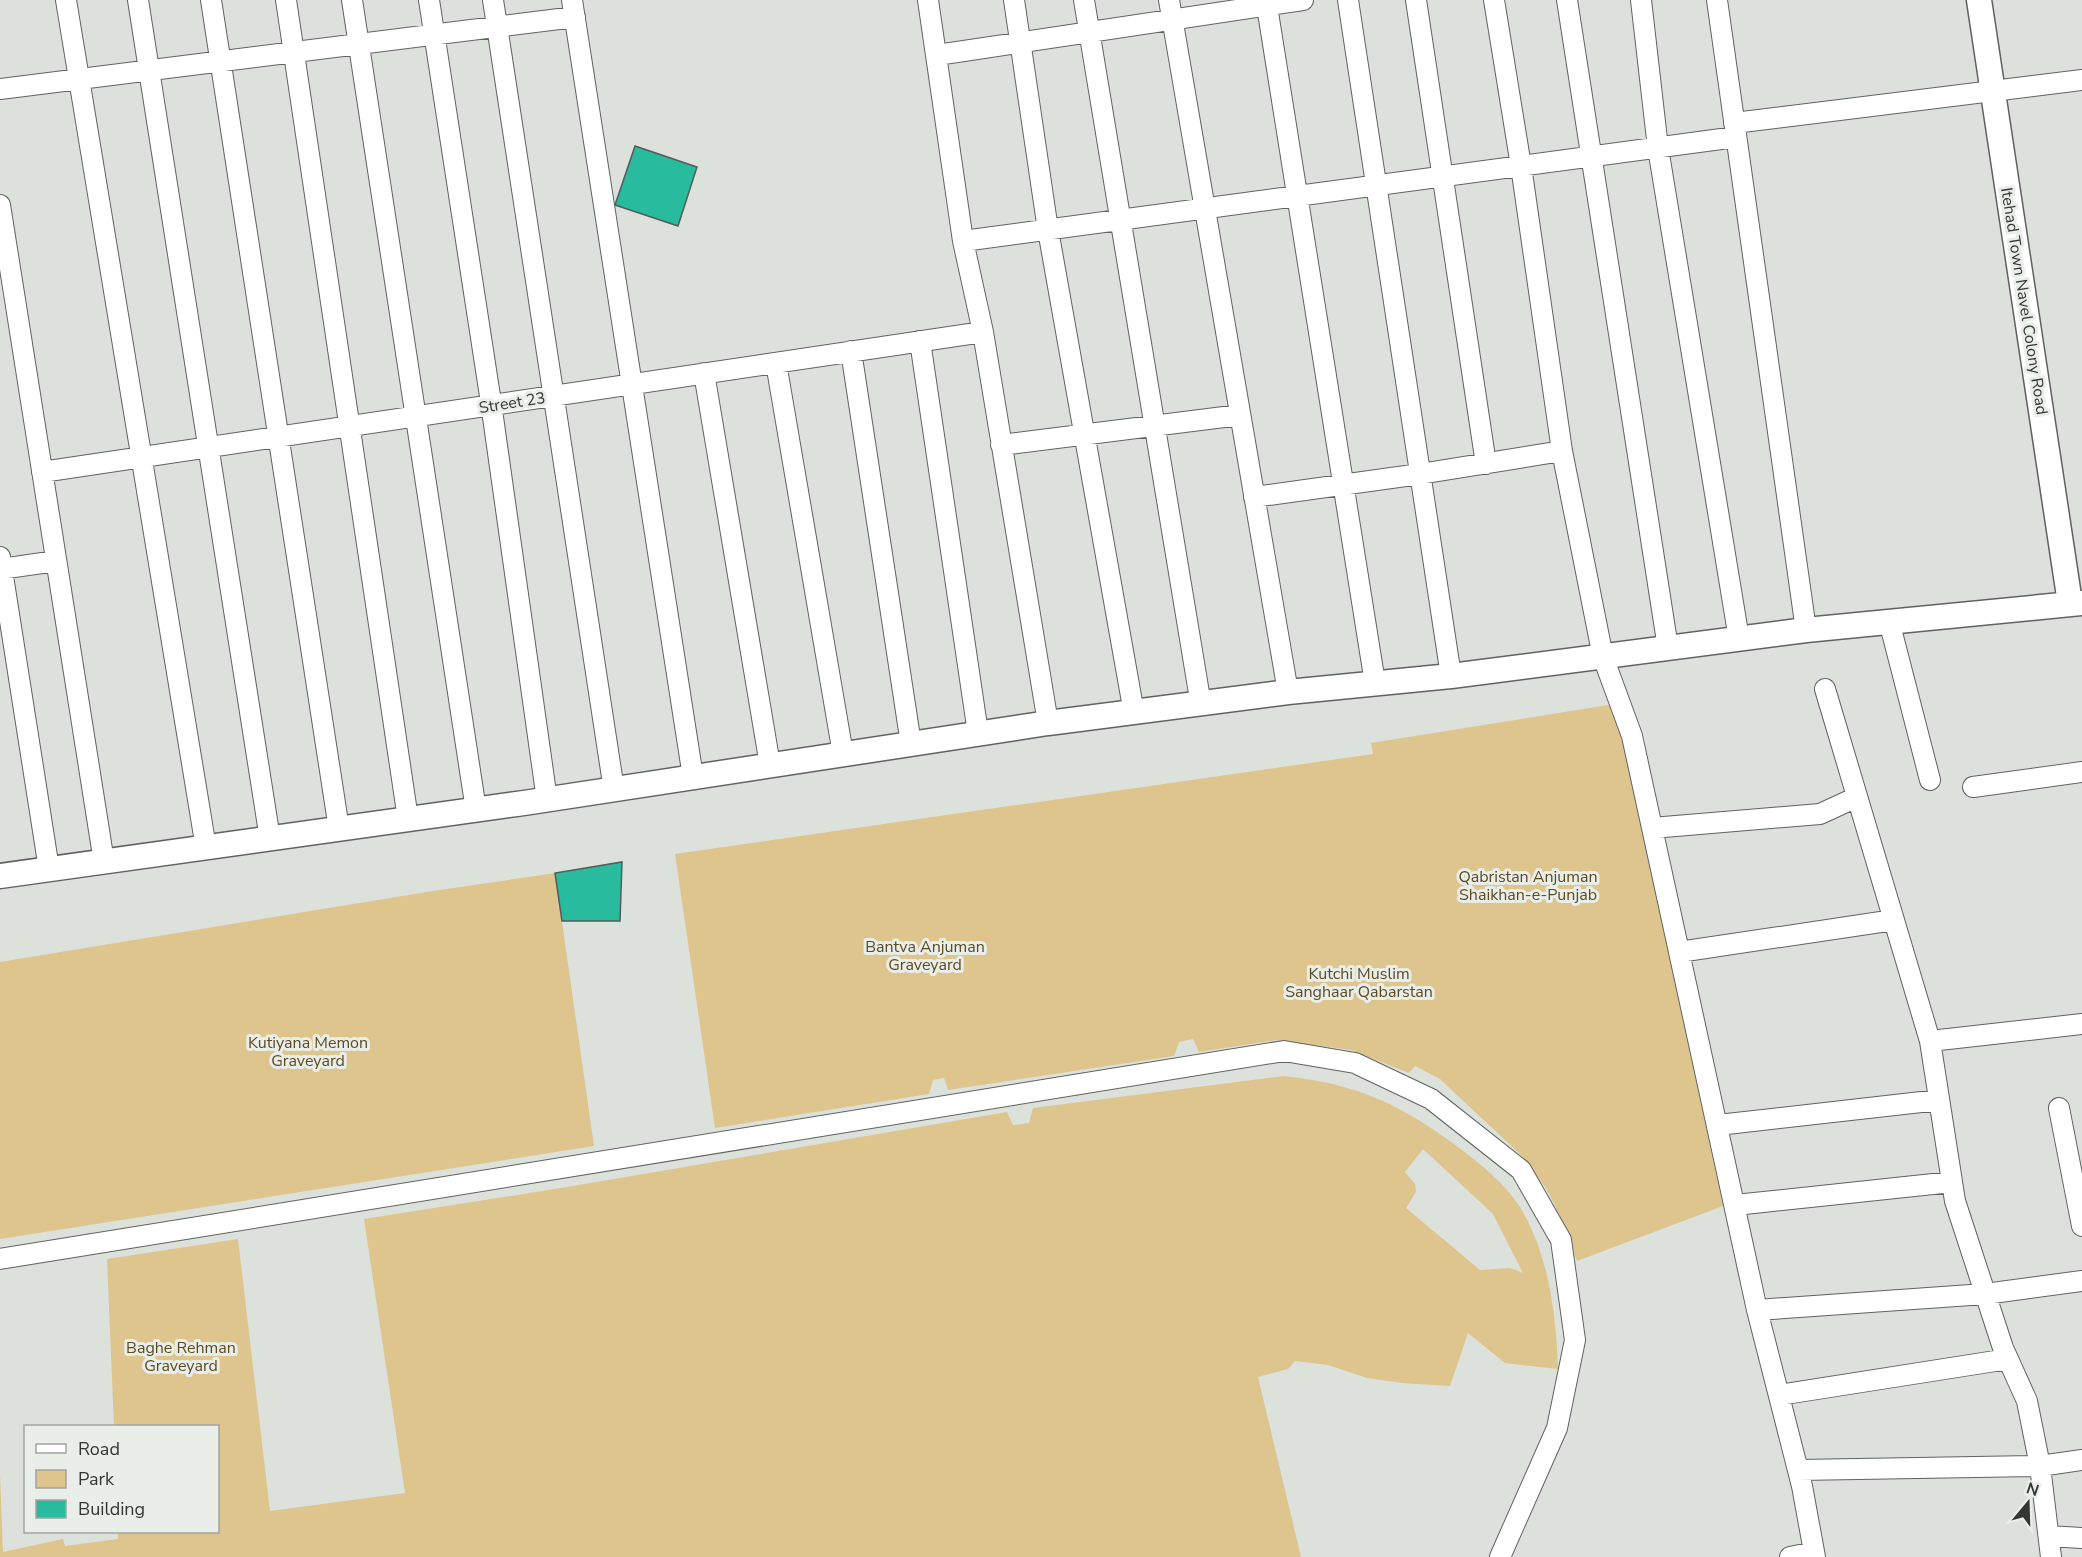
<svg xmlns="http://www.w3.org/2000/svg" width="2082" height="1557" viewBox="0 0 2082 1557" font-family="'Nunito Sans',sans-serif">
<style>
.green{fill:#dec48d;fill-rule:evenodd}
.building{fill:#28bb9d;stroke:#545b59;stroke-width:1.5}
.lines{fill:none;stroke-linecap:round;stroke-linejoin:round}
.minor-casing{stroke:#5f635f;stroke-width:22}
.tertiary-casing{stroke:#5f635f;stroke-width:27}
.minor{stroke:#fff;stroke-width:20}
.tertiary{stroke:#fff;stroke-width:24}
.labels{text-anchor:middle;stroke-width:6;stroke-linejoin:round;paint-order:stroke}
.street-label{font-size:16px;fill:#343634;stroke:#e9eee9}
.park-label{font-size:16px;fill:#5c4a22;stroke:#e9eee9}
</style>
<rect width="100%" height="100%" fill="#dce1dc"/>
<!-- green -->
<path class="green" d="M 1615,704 L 1723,1206 L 1577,1261 L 1554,1203 L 1545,1187 L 1522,1156 L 1440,1079 L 1415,1066 L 1409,1073 L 1351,1050 L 1277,1040 L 1199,1052 L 1193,1039 L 1179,1042 L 1174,1056 L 948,1090 L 944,1078 L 933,1080 L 929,1094 L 715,1128 L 675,854 L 1373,754 L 1371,743 Z
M 555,873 L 594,1146 L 0,1239 L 0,962 L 433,891 Z
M 1284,1076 C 1359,1084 1402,1105 1462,1150 C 1483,1166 1505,1184 1520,1207 C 1549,1255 1556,1314 1558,1369 L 1505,1363 L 1468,1333 L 1450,1386 L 1402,1383 L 1367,1378 L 1328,1365 L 1295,1361 L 1288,1369 L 1258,1377 L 1301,1557 L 0,1557 L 0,1474 L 3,1552 L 63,1539 L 65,1546 L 118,1539 L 118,1532 L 218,1532 L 218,1426 L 114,1426 L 107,1259 L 238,1239 L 270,1511 L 405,1493 L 364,1219 L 555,1189 L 1007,1112 L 1013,1125 L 1029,1123 L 1033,1108 ZM 1423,1149 L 1493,1214 L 1523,1273 L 1510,1268 L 1480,1270 L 1406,1208 L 1416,1192 L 1415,1184 L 1405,1172 Z"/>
<!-- building -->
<path class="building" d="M 635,146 L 697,167 L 678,226 L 615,205 Z
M 622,862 L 620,921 L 562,921 L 555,873 Z"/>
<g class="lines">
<defs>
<path id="minor" d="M 66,0 L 206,848
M 138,0 L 270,839
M 211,0 L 339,829
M 286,0 L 408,819
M 352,0 L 476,810
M 429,0 L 490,396 L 547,800
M 493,0 L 614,790
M 572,0 L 693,777
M 928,0 L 963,241 L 983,332 L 1048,723
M 1014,0 L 1048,230 L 1134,713
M 1084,0 L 1201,705
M 1169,0 L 1288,692
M 1266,0 L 1375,683
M 1348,0 L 1451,676
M 1416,0 L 1486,464
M 1494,0 L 1521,166 L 1562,451 L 1603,657 L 1632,736 L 1757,1310 L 1802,1486 L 1815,1557
M 1567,0 L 1668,648
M 1641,0 L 1658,148 L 1739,639
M 1717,0 L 1806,630
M 937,55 L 1303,0
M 0,89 L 575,17
M 1734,123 L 2082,80
M 0,205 L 104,862
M 963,241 L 1736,137
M 920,341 L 978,733
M 851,351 L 911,744
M 776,363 L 843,754
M 704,373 L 770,765
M 1001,445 L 1240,415
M 42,472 L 983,332
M 1254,497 L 1420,474 L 1562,451
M 0,557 L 49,869
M 0,569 L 56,561
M 1889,621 L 1930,780
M 1825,689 L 1930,1041 L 1955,1201 L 2003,1348 L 2027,1401 L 2040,1466 L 2051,1557
M 1973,787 L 2082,772
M 1652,828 L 1820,814 L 1857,797
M 1679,952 L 1894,920
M 1930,1041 L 2082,1024
M 2059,1108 L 2082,1226
M 1718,1125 L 1939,1100
M 1735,1205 L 1952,1182
M 0,1259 L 1284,1051 L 1355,1063 L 1431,1099 L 1521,1170 L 1561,1240 L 1575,1340 L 1557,1428 L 1500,1557
M 1757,1310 L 1985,1294 L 2082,1281
M 1779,1395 L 2008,1359
M 1799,1470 L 2040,1466 L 2082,1460
M 2049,1536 L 2082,1538
M 1790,1557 L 1814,1552"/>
<path id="tertiary" d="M 1979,0 L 2070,603
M 0,876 L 524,803 L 1048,723 L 1288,692 L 1451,676 L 1806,630 L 2082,603"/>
</defs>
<!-- minor casing -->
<use href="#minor" class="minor-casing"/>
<!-- tertiary casing -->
<use href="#tertiary" class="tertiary-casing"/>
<!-- minor -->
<use href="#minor" class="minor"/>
<!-- tertiary -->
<use href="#tertiary" class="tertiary"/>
</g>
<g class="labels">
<!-- street labels -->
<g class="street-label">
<text transform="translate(2025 301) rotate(81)" y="6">Itehad Town Navel Colony Road</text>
<text transform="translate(512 402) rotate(-9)" y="6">Street 23</text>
</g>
<!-- park labels -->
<g class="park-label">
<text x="1528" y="882">Qabristan Anjuman<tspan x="1528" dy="18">Shaikhan-e-Punjab</tspan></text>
<text x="925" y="952">Bantva Anjuman<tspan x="925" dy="18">Graveyard</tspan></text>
<text x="1359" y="979">Kutchi Muslim<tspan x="1359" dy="18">Sanghaar Qabarstan</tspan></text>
<text x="308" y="1048">Kutiyana Memon<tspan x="308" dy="18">Graveyard</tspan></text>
<text x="181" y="1353">Baghe Rehman<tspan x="181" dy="18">Graveyard</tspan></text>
</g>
</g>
<!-- legend -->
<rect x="24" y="1425" width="195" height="108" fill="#e9eee9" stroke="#a1a4a1" stroke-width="1.5"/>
<rect x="36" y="1444" width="30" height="9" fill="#ffffff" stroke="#a1a4a1" stroke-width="1.5"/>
<text x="78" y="1455" font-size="18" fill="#343634">Road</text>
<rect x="36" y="1470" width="30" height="18" fill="#dec48d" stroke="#a1a4a1" stroke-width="1.5"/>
<text x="78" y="1485" font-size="18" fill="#343634">Park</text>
<rect x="36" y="1500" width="30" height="18" fill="#28bb9d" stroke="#a1a4a1" stroke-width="1.5"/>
<text x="78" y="1515" font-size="18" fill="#343634">Building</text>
<!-- north arrow -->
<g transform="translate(2028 1503) rotate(19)" stroke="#e9eee9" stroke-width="4.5" paint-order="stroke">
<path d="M0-4.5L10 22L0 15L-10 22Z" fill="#343634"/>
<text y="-9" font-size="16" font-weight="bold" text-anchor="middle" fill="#343634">N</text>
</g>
</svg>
